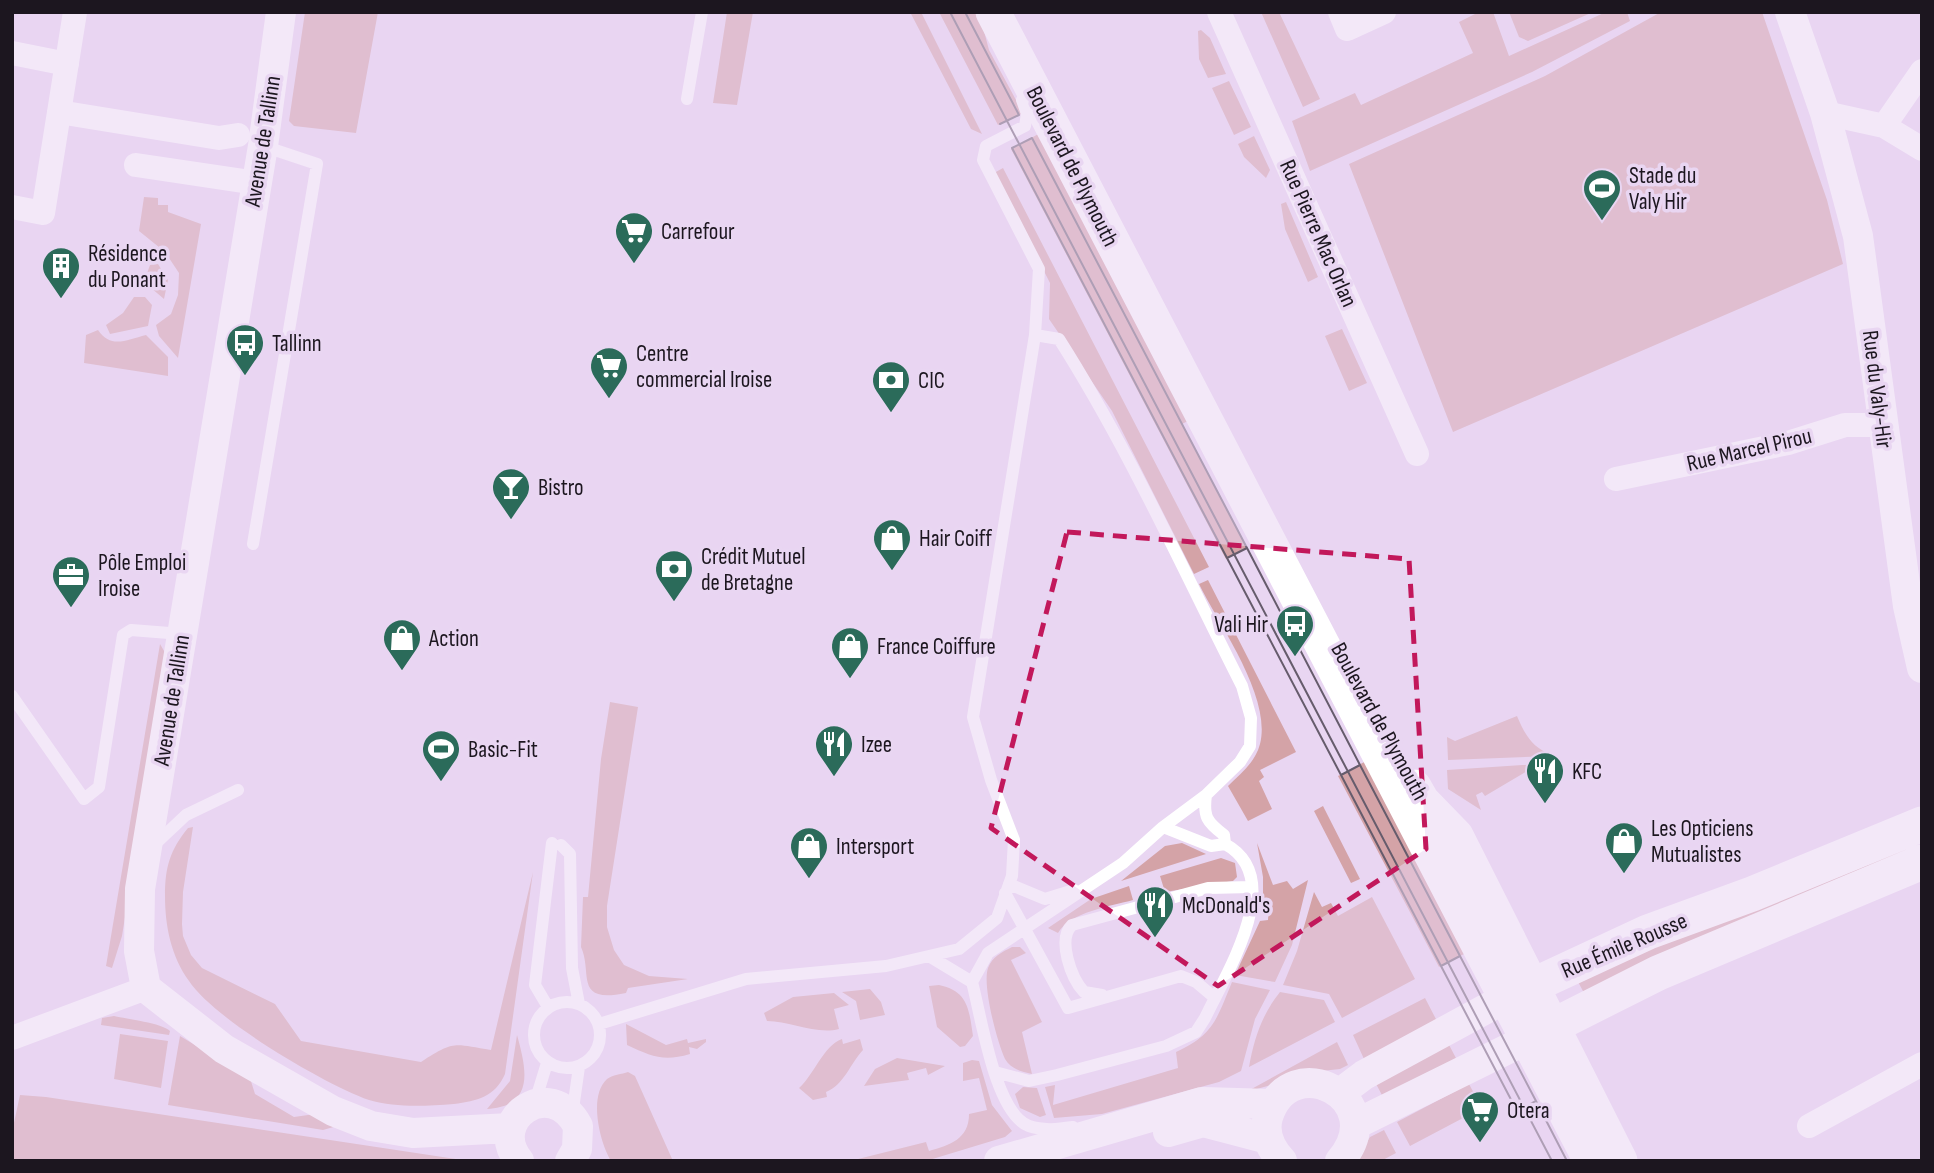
<svg xmlns="http://www.w3.org/2000/svg" width="1934" height="1173" viewBox="0 0 1934 1173" font-family="'Sofia Sans Condensed',sans-serif">
<style>
.green{fill:#d4a3a7}
.lines{fill:none;stroke-linecap:round;stroke-linejoin:round}
.service{stroke:#fff;stroke-width:12}
.minor{stroke:#fff;stroke-width:24}
.tertiary{stroke:#fff;stroke-width:30}
.secondary{stroke:#fff;stroke-width:35}
.tram{stroke:#665c6c;stroke-width:2}
.marked{fill:none;stroke:#c2185b;stroke-width:5;stroke-dasharray:14 9;stroke-linejoin:round}
.labels{text-anchor:middle;stroke-width:7;stroke-linejoin:round;paint-order:stroke}
.street-label{font-size:23px;fill:#1c161f;stroke:#e9d6f2}
.poi-label{font-size:23px;fill:#1c161f;stroke:#e9d6f2;text-anchor:start}
</style>
<rect width="100%" height="100%" fill="#e9d6f2"/>
<!-- green -->
<path class="green" d="M 305,12 L 378,12 L 356,133 L 294,126 L 289,121 Z
M 727,12 L 753,12 L 737,105 L 713,103 Z
M 910,12 L 921,12 L 982,134 L 971,129 Z
M 939,12 L 979,12 L 989,50 L 1023,113 L 998,125 Z
M 1261,12 L 1279,12 L 1320,99 L 1303,107 Z
M 1479,12 L 1493,12 L 1509,56 L 1606,12 L 1627,12 L 1630,21 L 1532,72 L 1310,171 L 1292,121 L 1355,93 L 1361,105 L 1473,53 L 1459,22 Z
M 1509,12 L 1593,12 L 1528,41 L 1519,37 Z
M 1661,12 L 1762,12 L 1827,200 L 1843,264 L 1453,432 L 1349,164 L 1545,76 Z
M 1201,30 L 1210,38 L 1226,74 L 1208,78 L 1199,59 L 1198,31 Z
M 1229,81 L 1251,127 L 1234,135 L 1212,88 Z
M 1042,132 L 1192,419 L 1182,424 L 1247,548 L 1226,559 L 1011,149 Z
M 1254,136 L 1270,170 L 1266,178 L 1244,157 L 1238,144 Z
M 1003,168 L 1209,567 L 1194,574 L 1112,411 L 1049,319 L 1050,283 L 994,173 Z
M 144,197 L 158,198 L 158,205 L 168,205 L 168,212 L 201,224 L 178,358 L 159,336 L 156,325 L 171,314 L 178,295 L 179,273 L 165,252 L 139,231 Z
M 1286,202 L 1318,277 L 1308,282 L 1285,229 L 1281,204 Z
M 158,264 L 168,280 L 164,299 L 144,282 L 150,265 Z
M 134,297 L 145,297 L 152,305 L 148,326 L 110,334 L 106,325 L 123,313 Z
M 1342,329 L 1367,383 L 1349,391 L 1325,336 Z
M 98,330 C 111,349 126,340 146,335 L 168,357 L 168,376 L 84,363 L 86,335 Z
M 1208,580 L 1296,752 L 1260,770 L 1264,777 L 1259,781 L 1272,809 L 1248,821 L 1228,786 C 1241,773 1255,763 1260,744 C 1272,697 1219,625 1199,584 Z
M 160,644 L 167,656 L 122,936 L 112,968 L 106,966 Z
M 610,702 L 638,707 L 607,906 L 607,927 L 614,950 L 624,965 L 649,976 L 688,979 L 628,988 L 626,993 C 573,1004 593,973 581,947 L 583,897 L 588,897 L 601,759 Z
M 1517,716 C 1526,737 1532,747 1553,756 L 1448,760 L 1447,737 L 1455,741 Z
M 1370,759 L 1466,953 L 1439,967 L 1338,776 Z
M 1539,764 L 1485,796 L 1482,792 L 1476,795 L 1481,810 L 1448,789 L 1447,770 Z
M 1323,806 L 1360,879 L 1351,883 L 1314,811 Z
M 193,827 L 183,892 L 182,924 L 183,936 L 191,955 L 202,968 L 275,1004 L 301,1041 L 421,1062 C 455,1040 453,1044 491,1050 L 533,872 L 505,1074 C 495,1097 477,1101 454,1104 C 426,1106 396,1108 369,1100 C 324,1084 215,1020 189,981 C 171,956 165,926 165,896 C 165,867 170,850 188,828 Z
M 1902,841 L 1908,855 L 1584,993 L 1576,978 Z
M 1182,843 L 1206,854 L 1121,881 L 1165,846 Z
M 1257,843 L 1273,885 L 1287,881 L 1293,889 L 1308,880 L 1292,945 L 1275,982 L 1235,975 L 1260,921 L 1268,920 L 1269,901 L 1263,900 L 1263,877 Z
M 1221,858 L 1235,863 L 1237,877 L 1233,881 L 1165,892 L 1160,876 Z
M 1129,886 L 1133,900 C 1111,906 1070,912 1058,933 L 1048,928 L 1091,899 Z
M 1314,892 L 1322,907 L 1331,903 L 1338,916 L 1372,897 L 1415,979 L 1342,1018 L 1329,994 L 1283,985 L 1297,951 Z
M 1012,947 L 1020,947 L 1026,953 L 1011,960 L 1042,1022 L 1022,1032 L 1032,1074 C 1022,1072 1011,1069 1005,1059 C 997,1042 982,985 988,968 C 992,957 1002,952 1012,947 Z
M 1232,982 L 1270,990 L 1255,1019 L 1241,1071 L 1219,1082 L 1102,1114 L 1054,1118 L 1045,1087 L 1055,1085 L 1053,1105 L 1178,1068 L 1176,1052 C 1214,1035 1217,1018 1232,982 Z
M 939,985 C 968,991 969,1009 973,1036 L 965,1046 L 960,1047 L 937,1027 L 929,986 Z
M 870,989 L 881,1002 L 885,1015 L 860,1020 L 856,1001 L 842,992 Z
M 1280,992 L 1324,1000 L 1335,1022 L 1249,1067 C 1254,1039 1262,1014 1280,992 Z
M 834,993 L 849,1005 L 834,1009 L 839,1029 C 816,1035 790,1021 767,1021 L 764,1013 L 793,997 Z
M 1425,998 L 1437,1021 L 1364,1059 L 1353,1035 Z
M 114,1016 C 127,1019 162,1023 170,1031 L 169,1035 L 101,1025 L 102,1018 Z
M 626,1024 L 666,1045 L 687,1039 L 688,1043 L 706,1039 L 706,1042 L 697,1049 L 689,1047 L 690,1054 C 663,1062 651,1056 627,1045 Z
M 120,1034 L 168,1041 L 161,1088 L 114,1079 Z
M 517,1035 C 526,1068 536,1106 487,1109 L 510,1081 Z
M 180,1036 L 250,1078 L 255,1094 L 294,1117 L 315,1114 L 337,1126 L 323,1130 L 168,1105 Z
M 842,1039 L 843,1044 L 860,1039 L 863,1050 C 850,1064 844,1085 826,1092 L 827,1097 L 813,1100 L 799,1088 C 814,1075 823,1046 842,1039 Z
M 1447,1041 L 1457,1060 L 1384,1099 L 1374,1080 Z
M 1337,1042 L 1348,1065 L 1340,1069 L 1322,1071 L 1246,1092 Z
M 897,1058 L 945,1066 L 928,1075 L 926,1068 L 907,1073 L 909,1080 L 864,1086 L 875,1069 Z
M 972,1060 L 979,1061 L 992,1105 L 1012,1131 L 1005,1137 L 926,1161 L 850,1161 L 926,1142 L 929,1151 C 950,1145 969,1139 969,1114 L 987,1110 L 979,1078 L 963,1081 L 963,1063 Z
M 628,1072 L 635,1076 L 673,1161 L 611,1161 C 600,1143 588,1096 607,1079 C 612,1075 622,1074 628,1072 Z
M 1469,1084 L 1482,1108 L 1410,1146 L 1397,1122 Z
M 1023,1087 L 1037,1088 L 1046,1115 L 1040,1117 L 1020,1108 L 1015,1094 Z
M 20,1095 L 46,1097 L 469,1161 L 12,1161 L 12,1132 Z
M 1384,1130 L 1396,1153 L 1381,1161 L 1355,1161 L 1370,1137 Z"/>
<g class="lines">
<!-- service -->
<path class="service" d="M 687,99 L 702,12
M 1022,100 L 1027,114 L 1025,126 L 986,146 L 983,160 L 1039,269 L 1035,335
M 253,544 L 317,164 L 263,146
M 12,696 L 84,799 L 99,787 L 123,635 L 131,630 L 182,634
M 1206,795 C 1203,817 1207,822 1224,835 L 1225,844
M 561,845 L 570,854 L 572,968 L 579,1004
M 152,847 L 186,815 L 238,790
M 1009,884 L 1045,899 L 1074,890
M 1005,893 L 1068,1008 L 1181,976 L 1196,982 L 1215,998
M 929,956 L 972,982
M 1102,995 L 1084,992 C 1071,978 1057,939 1072,925 L 1208,888 L 1252,887
M534 1035a33 33 0 1 1 66 0a33 33 0 1 1-66 0Z
M 548,1007 L 535,985 L 552,843
M 599,1024 L 746,979 L 886,966 L 959,949 L 997,918 L 1012,876 L 1014,840 L 991,780 L 973,717 L 1035,335 L 1059,339 C 1129,449 1183,570 1242,686 L 1251,718 L 1250,746 L 1240,762 L 1206,795 L 1163,827 L 1123,863 L 988,953 L 972,982 C 981,1015 995,1114 1029,1126 C 1043,1131 1059,1129 1073,1127
M 995,1072 L 1029,1081 L 1057,1075 L 1166,1046 L 1196,1032 L 1205,1018 C 1226,973 1288,878 1225,844 L 1211,846 L 1163,827
M 535,1102 L 547,1063
M 572,1116 L 579,1067"/>
<!-- minor -->
<path class="minor" d="M 1219,12 L 1417,454
M 1340,12 L 1347,29 L 1384,12
M 12,53 L 67,64
M 59,112 L 219,138 L 238,135
M 1825,113 L 1884,126 L 1922,149
M 1884,126 L 1922,71
M 136,165 L 256,183
M 12,207 L 43,213 L 75,12
M 1616,479 L 1788,443 L 1845,425 L 1883,425
M 12,1038 L 146,988
M 1809,1126 L 1922,1064"/>
<!-- tertiary -->
<path class="tertiary" d="M 281,12 L 263,146 L 140,889 L 139,951 L 146,988 L 224,1049 L 333,1111 L 371,1126 L 413,1133 L 511,1128
M 1790,12 L 1825,113 L 1858,236 L 1908,606 L 1922,668
M 1340,1093 L 1364,1075 L 1506,998
M 1356,1124 L 1528,1039
M 1168,1132 L 1203,1122 L 1268,1139
M 519,1161 C 486,1120 550,1074 578,1126 L 577,1149 L 570,1161
M 999,1161 L 1202,1102 L 1273,1104
M 1282,1161 C 1271,1149 1263,1134 1268,1117 C 1290,1046 1393,1099 1340,1161"/>
<!-- secondary -->
<path class="secondary" d="M 993,12 L 1591,1161
M 1414,787 L 1422,801 L 1456,836 L 1620,1161
M 1512,995 L 1648,932 L 1752,894 L 1922,824
M 1531,1037 L 1658,973 L 1922,862"/>
<!-- tram -->
<path class="tram" d="M 950,12 L 1552,1161
M 965,12 L 1019,115 L 1000,124
M 1032,138 L 1247,548 L 1227,558 L 1012,148 Z
M 1247,548 L 1360,765 L 1341,775 L 1227,558 Z
M 1360,765 L 1460,956 L 1441,966 L 1341,775 Z
M 1460,956 L 1536,1101 L 1517,1111 L 1441,966 Z
M 1527,1106 L 1536,1101 L 1567,1161"/>
</g>
<!-- marked area -->
<path d="M0 0H1934V1173H0ZM 1067,532 L 1409,559 L 1426,849 L 1218,986 L 991,828 Z" fill="#e9d6f2" fill-opacity=".55" fill-rule="evenodd"/>
<path class="marked" d="M 1067,532 L 1409,559 L 1426,849 L 1218,986 L 991,828 Z"/>
<!-- icons -->
<defs>
<symbol id="stadium-pin" viewBox="-11 -11 22 30"><path d="M0 17L-7.5 6A9.5 9.5 0 1 1 7.5 6Z" fill="#2b6b5a" stroke="#e9d6f2"/><path d="M0-5a6.5 5 0 1 0 0 10a6.5 5 0 1 0 0-10ZM-3.5-1.8h7v3.6h-7Z" fill="#fff"/></symbol>
<symbol id="supermarket-pin" viewBox="-11 -11 22 30"><path d="M0 17L-7.5 6A9.5 9.5 0 1 1 7.5 6Z" fill="#2b6b5a" stroke="#e9d6f2"/><path d="M-6-5.5h2.5l.6 2H6L4.5 2H-2.5L-4.4-4H-6ZM-1.5 3.2a1.3 1.3 0 1 0 .1 0ZM3 3.2a1.3 1.3 0 1 0 .1 0Z" fill="#fff"/></symbol>
<symbol id="building-pin" viewBox="-11 -11 22 30"><path d="M0 17L-7.5 6A9.5 9.5 0 1 1 7.5 6Z" fill="#2b6b5a" stroke="#e9d6f2"/><path d="M-4-6H4V6H1V3H-1V6H-4ZM-2.5-4.3h1.7v1.8h-1.7ZM.8-4.3h1.7v1.8H.8ZM-2.5-1h1.7V.8h-1.7ZM.8-1h1.7V.8H.8Z" fill="#fff"/></symbol>
<symbol id="bus-pin" viewBox="-11 -11 22 30"><path d="M0 17L-7.5 6A9.5 9.5 0 1 1 7.5 6Z" fill="#2b6b5a" stroke="#e9d6f2"/><path d="M-5-6H5V4H4V6H2V4H-2V6H-4V4H-5ZM-3.5-4V0h7V-4ZM-3.5 1.2v1.5H-2V1.2ZM2 1.2v1.5H3.5V1.2Z" fill="#fff"/></symbol>
<symbol id="bank-pin" viewBox="-11 -11 22 30"><path d="M0 17L-7.5 6A9.5 9.5 0 1 1 7.5 6Z" fill="#2b6b5a" stroke="#e9d6f2"/><path d="M-6-4H6V4H-6ZM0-2.3a2.3 2.3 0 1 0 0 4.6a2.3 2.3 0 1 0 0-4.6Z" fill="#fff"/></symbol>
<symbol id="bar-pin" viewBox="-11 -11 22 30"><path d="M0 17L-7.5 6A9.5 9.5 0 1 1 7.5 6Z" fill="#2b6b5a" stroke="#e9d6f2"/><path d="M-6-5H6L.8 .8V4.5H3.5V6h-7V4.5H-.8V.8Z" fill="#fff"/></symbol>
<symbol id="shop-pin" viewBox="-11 -11 22 30"><path d="M0 17L-7.5 6A9.5 9.5 0 1 1 7.5 6Z" fill="#2b6b5a" stroke="#e9d6f2"/><path d="M-5-2.5h2.3a2.7 3.5 0 0 1 5.4 0H5L5.5 6h-11ZM-1.5-2.5h3a1.5 2.3 0 0 0-3 0Z" fill="#fff"/></symbol>
<symbol id="office-pin" viewBox="-11 -11 22 30"><path d="M0 17L-7.5 6A9.5 9.5 0 1 1 7.5 6Z" fill="#2b6b5a" stroke="#e9d6f2"/><path d="M-6-3h4V-5.5h4V-3h4V5H-6ZM-1-4.5V-3h2v-1.5ZM-6 0V1H6V0Z" fill="#fff"/></symbol>
<symbol id="restaurant-pin" viewBox="-11 -11 22 30"><path d="M0 17L-7.5 6A9.5 9.5 0 1 1 7.5 6Z" fill="#2b6b5a" stroke="#e9d6f2"/><path d="M-5-6h1v4h1v-4h1v4h1v-4h1v5L-1.5 .5V6h-2V.5L-5-1ZM5-6V6H3V1.5H1.5Q1.5-4 5-6Z" fill="#fff"/></symbol>
</defs>
<g fill-rule="evenodd">
<use href="#stadium-pin" x="1580" y="166" width="44" height="60"/>
<use href="#supermarket-pin" x="612" y="209" width="44" height="60"/>
<use href="#building-pin" x="39" y="244" width="44" height="60"/>
<use href="#bus-pin" x="223" y="321" width="44" height="60"/>
<use href="#supermarket-pin" x="587" y="344" width="44" height="60"/>
<use href="#bank-pin" x="869" y="358" width="44" height="60"/>
<use href="#bar-pin" x="489" y="465" width="44" height="60"/>
<use href="#shop-pin" x="870" y="516" width="44" height="60"/>
<use href="#bank-pin" x="652" y="547" width="44" height="60"/>
<use href="#office-pin" x="49" y="553" width="44" height="60"/>
<use href="#bus-pin" x="1273" y="602" width="44" height="60"/>
<use href="#shop-pin" x="380" y="616" width="44" height="60"/>
<use href="#shop-pin" x="828" y="624" width="44" height="60"/>
<use href="#restaurant-pin" x="812" y="722" width="44" height="60"/>
<use href="#stadium-pin" x="419" y="727" width="44" height="60"/>
<use href="#restaurant-pin" x="1523" y="749" width="44" height="60"/>
<use href="#shop-pin" x="1602" y="819" width="44" height="60"/>
<use href="#shop-pin" x="787" y="824" width="44" height="60"/>
<use href="#restaurant-pin" x="1133" y="883" width="44" height="60"/>
<use href="#supermarket-pin" x="1458" y="1088" width="44" height="60"/>
</g>
<g class="labels">
<!-- street labels -->
<g class="street-label">
<text transform="translate(262 141) rotate(-81)" y="8">Avenue de Tallinn</text>
<text transform="translate(1073 166) rotate(63)" y="8">Boulevard de Plymouth</text>
<text transform="translate(1319 233) rotate(66)" y="8">Rue Pierre Mac Orlan</text>
<text transform="translate(1878 389) rotate(83)" y="8">Rue du Valy-Hir</text>
<text transform="translate(1749 449) rotate(-13)" y="8">Rue Marcel Pirou</text>
<text transform="translate(171 700) rotate(-81)" y="8">Avenue de Tallinn</text>
<text transform="translate(1380 721) rotate(61)" y="8">Boulevard de Plymouth</text>
<text transform="translate(1624 945) rotate(-23)" y="8">Rue Émile Rousse</text>
</g>
<!-- poi labels -->
<g class="poi-label">
<text x="1629" y="183">Stade du<tspan x="1629" dy="26">Valy Hir</tspan></text>
<text x="661" y="239">Carrefour</text>
<text x="88" y="261">Résidence<tspan x="88" dy="26">du Ponant</tspan></text>
<text x="272" y="351">Tallinn</text>
<text x="636" y="361">Centre<tspan x="636" dy="26">commercial Iroise</tspan></text>
<text x="918" y="388">CIC</text>
<text x="538" y="495">Bistro</text>
<text x="919" y="546">Hair Coiff</text>
<text x="701" y="564">Crédit Mutuel<tspan x="701" dy="26">de Bretagne</tspan></text>
<text x="98" y="570">Pôle Emploi<tspan x="98" dy="26">Iroise</tspan></text>
<text x="1268" y="632" text-anchor="end">Vali Hir</text>
<text x="429" y="646">Action</text>
<text x="877" y="654">France Coiffure</text>
<text x="861" y="752">Izee</text>
<text x="468" y="757">Basic-Fit</text>
<text x="1572" y="779">KFC</text>
<text x="1651" y="836">Les Opticiens<tspan x="1651" dy="26">Mutualistes</tspan></text>
<text x="836" y="854">Intersport</text>
<text x="1182" y="913">McDonald's</text>
<text x="1507" y="1118">Otera</text>
</g>
</g>
<!-- border -->
<rect width="1934" height="1173" fill="none" stroke="#1c161f" stroke-width="28"/>
</svg>
